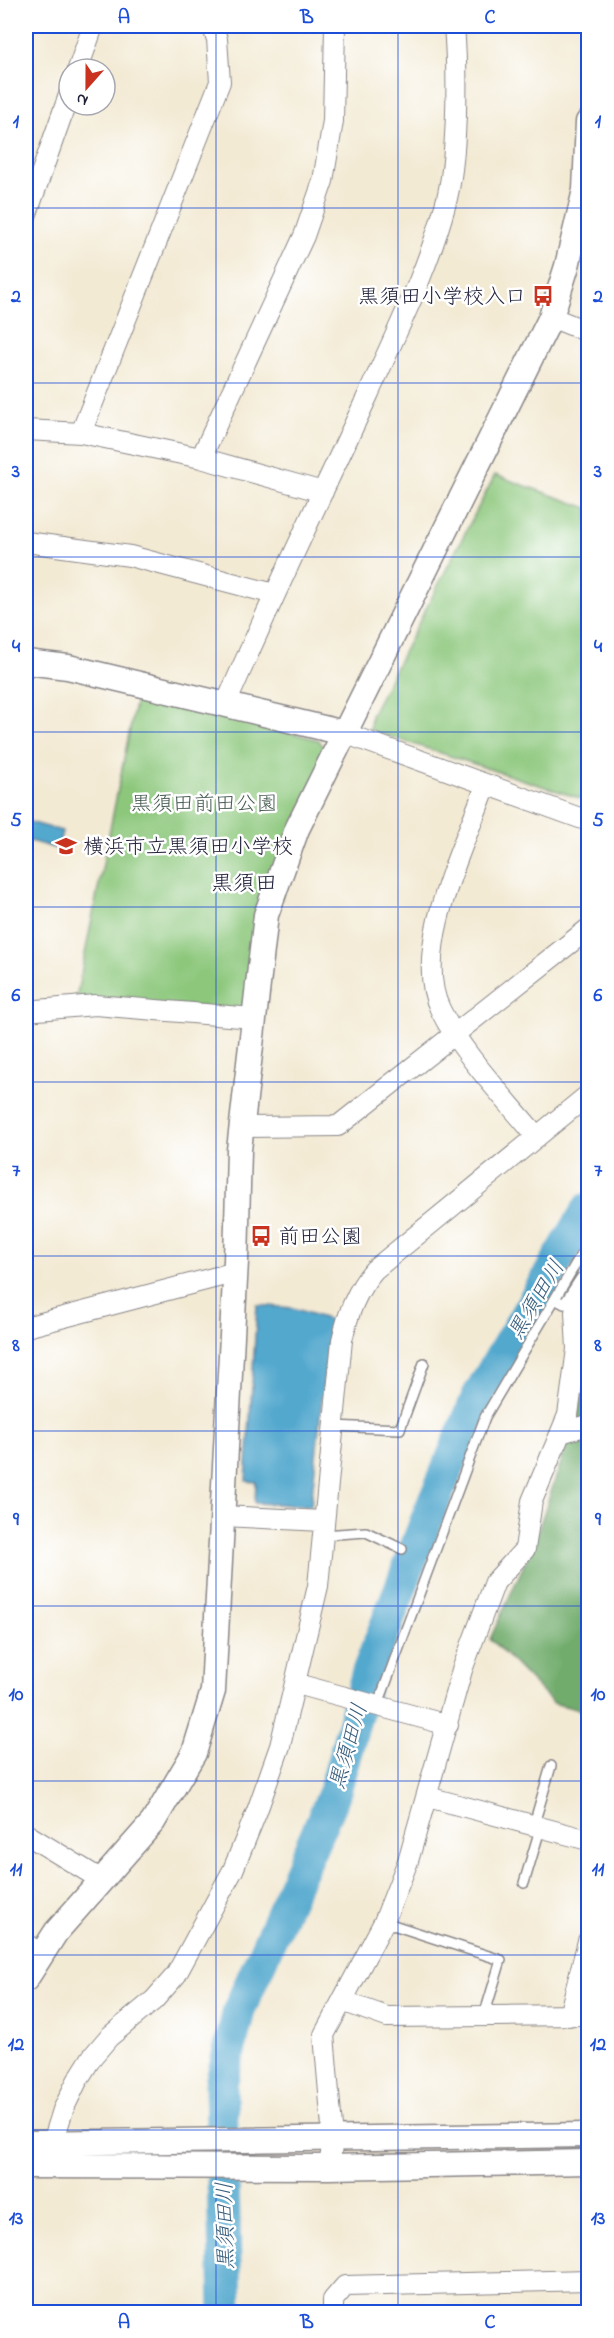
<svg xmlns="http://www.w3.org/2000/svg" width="614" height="2338" viewBox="0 0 614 2338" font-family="'Indie Flower','Klee One',sans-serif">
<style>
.green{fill:#8cc77c;stroke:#57745c;stroke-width:1.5}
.forest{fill:#71ac6c;stroke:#4a6754;stroke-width:1.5}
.water{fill:#52a8ce;stroke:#3a6584;stroke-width:1.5}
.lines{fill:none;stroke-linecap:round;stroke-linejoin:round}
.river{stroke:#52a8ce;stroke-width:33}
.service-casing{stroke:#8a8688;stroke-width:12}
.minor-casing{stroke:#8a8688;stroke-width:22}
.tertiary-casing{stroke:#8a8688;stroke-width:27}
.service{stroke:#fff;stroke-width:9}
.minor{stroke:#fff;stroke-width:20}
.tertiary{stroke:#fff;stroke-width:24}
.grid{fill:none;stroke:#1d4ed8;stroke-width:1.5;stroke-opacity:0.55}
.labels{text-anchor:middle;stroke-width:5;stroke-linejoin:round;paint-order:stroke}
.poi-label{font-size:21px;fill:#22223b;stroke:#fff;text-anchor:start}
.park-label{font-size:21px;fill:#475c52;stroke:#fff}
.neighbourhood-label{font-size:22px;fill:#22223b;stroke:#fff}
.water-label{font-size:22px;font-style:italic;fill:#385e7d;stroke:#fff}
.neatline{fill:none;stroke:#1d4ed8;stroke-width:2}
.grid-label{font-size:20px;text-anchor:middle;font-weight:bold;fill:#1d4ed8}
</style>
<rect width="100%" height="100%" fill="#fff"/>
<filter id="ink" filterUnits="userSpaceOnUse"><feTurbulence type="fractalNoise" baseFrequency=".0167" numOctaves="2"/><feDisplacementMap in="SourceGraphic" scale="12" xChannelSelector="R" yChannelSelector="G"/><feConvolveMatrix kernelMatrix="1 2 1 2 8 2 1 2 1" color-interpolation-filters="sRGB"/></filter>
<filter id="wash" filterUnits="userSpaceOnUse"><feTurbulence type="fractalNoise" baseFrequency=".008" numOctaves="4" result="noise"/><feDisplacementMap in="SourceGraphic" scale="24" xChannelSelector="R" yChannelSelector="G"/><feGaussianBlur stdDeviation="1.35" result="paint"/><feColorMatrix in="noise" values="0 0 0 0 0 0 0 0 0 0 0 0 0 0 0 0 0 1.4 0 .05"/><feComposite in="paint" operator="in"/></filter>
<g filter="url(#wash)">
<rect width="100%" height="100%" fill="#f3ead4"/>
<!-- green -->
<path class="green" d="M 495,475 L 588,508 L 588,801 L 370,730 L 371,715 Z
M 137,694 L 319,740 L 325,750 L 248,1010 L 76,999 Z"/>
<!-- forest -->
<path class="forest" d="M 588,1313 L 588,1712 L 553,1703 L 490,1639 L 533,1545 L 581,1403 L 582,1322 Z"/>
<!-- water -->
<path class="water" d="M 26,821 L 62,831 L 58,849 L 26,840 Z
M 257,1305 L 293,1308 L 330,1320 L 311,1506 L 255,1503 L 256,1482 L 246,1481 Z"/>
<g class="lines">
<!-- river -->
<path class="river" d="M 226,2312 L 221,2084 L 239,2010 L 334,1794 L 368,1672 L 432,1506 L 478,1396 L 588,1209"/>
</g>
</g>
<g filter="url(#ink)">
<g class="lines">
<defs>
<path id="service" d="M 555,1299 L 564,1304 L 581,1278 L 588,1282
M 333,1426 L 400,1429 L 424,1363
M 323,1535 L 366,1532 L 402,1549
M 377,1707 L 485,1417 L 588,1243
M 534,1824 L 551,1766
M 524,1883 L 541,1826
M 384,1922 L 501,1960 L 484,2016"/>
<path id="minor" d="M 78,69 L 93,26
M 26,216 L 69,95
M 551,317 L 588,332
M 26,430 L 81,433 L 201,458 L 323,492
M 81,433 L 220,82 L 217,39 L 212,26
M 201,458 L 304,236 L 323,181 L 333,121 L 335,26
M 26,542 L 130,556 L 274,594
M 226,704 C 271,600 320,498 368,395 C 396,333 427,272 445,206 C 458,161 458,73 454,26
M 344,733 L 588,821
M 486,785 C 465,844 411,950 440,1009 C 461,1053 506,1099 537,1137
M 26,1011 L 95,1005 L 253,1018
M 243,1127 L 338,1126 L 588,929
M 26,1327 L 236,1272
M 561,1433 L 588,1425
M 223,1516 L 323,1521
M 297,1684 L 448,1725
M 428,1797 L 588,1840
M 26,1834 L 100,1879
M 26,1944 L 41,1954
M 342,2001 L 387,2017 L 588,2015
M 569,2016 L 588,1941
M 53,2142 L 63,2110 L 77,2081 L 92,2057 L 109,2037 L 154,2000 L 176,1975 L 233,1870 L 257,1811 L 280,1746 L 318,1586 L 342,1340 C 348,1314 356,1291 374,1270 L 588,1095
M 329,2167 L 333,2139 L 324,2035 L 384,1922 L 408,1861 L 462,1670 L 495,1582 L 525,1549 L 532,1501 L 568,1415 L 577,1349 L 575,1312 L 588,1293
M 333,2312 L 333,2300 L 345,2286 L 588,2280"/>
<path id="tertiary" d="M 26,662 L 68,667 L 344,733
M 26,1979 L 56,1932 L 153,1822 L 194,1753 L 213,1691 L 236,1261 L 239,1150 L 266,915 L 297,829 L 551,317 L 567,266 L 585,190 L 588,122
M 26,2143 L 588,2135
M 26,2166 L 329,2167 L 588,2162"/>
</defs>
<!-- service casing -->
<use href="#service" class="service-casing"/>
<!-- minor casing -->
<use href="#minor" class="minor-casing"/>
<!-- tertiary casing -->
<use href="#tertiary" class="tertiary-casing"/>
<!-- service -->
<use href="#service" class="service"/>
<!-- minor -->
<use href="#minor" class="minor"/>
<!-- tertiary -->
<use href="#tertiary" class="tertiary"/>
</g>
</g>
<!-- grid -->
<path class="grid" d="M 216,26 L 216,2312M 398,26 L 398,2312M 26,208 L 588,208M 26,383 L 588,383M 26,557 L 588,557M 26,732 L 588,732M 26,907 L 588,907M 26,1082 L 588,1082M 26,1256 L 588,1256M 26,1431 L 588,1431M 26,1606 L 588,1606M 26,1781 L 588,1781M 26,1955 L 588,1955M 26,2130 L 588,2130"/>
<!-- icons -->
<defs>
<symbol id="bus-bare" viewBox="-9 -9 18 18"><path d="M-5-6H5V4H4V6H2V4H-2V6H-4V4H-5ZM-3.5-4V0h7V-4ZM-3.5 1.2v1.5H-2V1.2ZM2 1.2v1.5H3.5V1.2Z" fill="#c8321e" stroke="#fff" stroke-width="2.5" paint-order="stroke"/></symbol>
<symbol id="school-bare" viewBox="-9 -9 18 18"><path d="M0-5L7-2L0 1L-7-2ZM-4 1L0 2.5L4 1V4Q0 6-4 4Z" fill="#c8321e" stroke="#fff" stroke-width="2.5" paint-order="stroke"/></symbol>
</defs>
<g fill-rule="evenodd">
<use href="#bus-bare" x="528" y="281" width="30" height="30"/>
<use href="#school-bare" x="51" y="831" width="30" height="30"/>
<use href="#bus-bare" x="246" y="1221" width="30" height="30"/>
</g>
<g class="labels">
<!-- poi labels -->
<g class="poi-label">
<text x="526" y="303" text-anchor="end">黒須田小学校入口</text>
<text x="83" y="853">横浜市立黒須田小学校</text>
<text x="278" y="1243">前田公園</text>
</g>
<!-- park labels -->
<g class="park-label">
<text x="204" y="810">黒須田前田公園</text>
</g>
<!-- neighbourhood labels -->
<g class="neighbourhood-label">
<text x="244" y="890">黒須田</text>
</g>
<!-- water labels -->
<g class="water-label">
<text transform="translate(535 1299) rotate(-59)" y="8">黒須田川</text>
<text transform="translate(347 1746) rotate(-74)" y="8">黒須田川</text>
<text transform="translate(224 2226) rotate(-91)" y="8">黒須田川</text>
</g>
</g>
<!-- margin -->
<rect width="614" height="2338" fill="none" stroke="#fff" stroke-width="66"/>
<!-- north arrow -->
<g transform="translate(87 87) rotate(201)"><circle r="28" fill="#ffffff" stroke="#a7a7b1" stroke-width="1.5"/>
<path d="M0-4.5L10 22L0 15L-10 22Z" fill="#c8321e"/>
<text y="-9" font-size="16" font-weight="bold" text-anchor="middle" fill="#22223b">N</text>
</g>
<rect x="33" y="33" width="548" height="2272" class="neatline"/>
<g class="grid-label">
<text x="124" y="23">A</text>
<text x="307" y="23">B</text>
<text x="490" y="23">C</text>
<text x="16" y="127">1</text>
<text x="598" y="127">1</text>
<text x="16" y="302">2</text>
<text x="598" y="302">2</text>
<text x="16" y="477">3</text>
<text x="598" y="477">3</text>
<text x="16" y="652">4</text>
<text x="598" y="652">4</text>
<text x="16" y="826">5</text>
<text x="598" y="826">5</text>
<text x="16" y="1001">6</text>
<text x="598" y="1001">6</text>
<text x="16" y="1176">7</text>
<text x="598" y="1176">7</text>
<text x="16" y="1351">8</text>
<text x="598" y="1351">8</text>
<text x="16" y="1525">9</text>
<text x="598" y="1525">9</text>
<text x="16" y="1700">10</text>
<text x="598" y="1700">10</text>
<text x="16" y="1875">11</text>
<text x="598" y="1875">11</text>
<text x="16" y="2050">12</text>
<text x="598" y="2050">12</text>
<text x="16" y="2224">13</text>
<text x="598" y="2224">13</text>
<text x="124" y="2328">A</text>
<text x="307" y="2328">B</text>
<text x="490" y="2328">C</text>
</g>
</svg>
